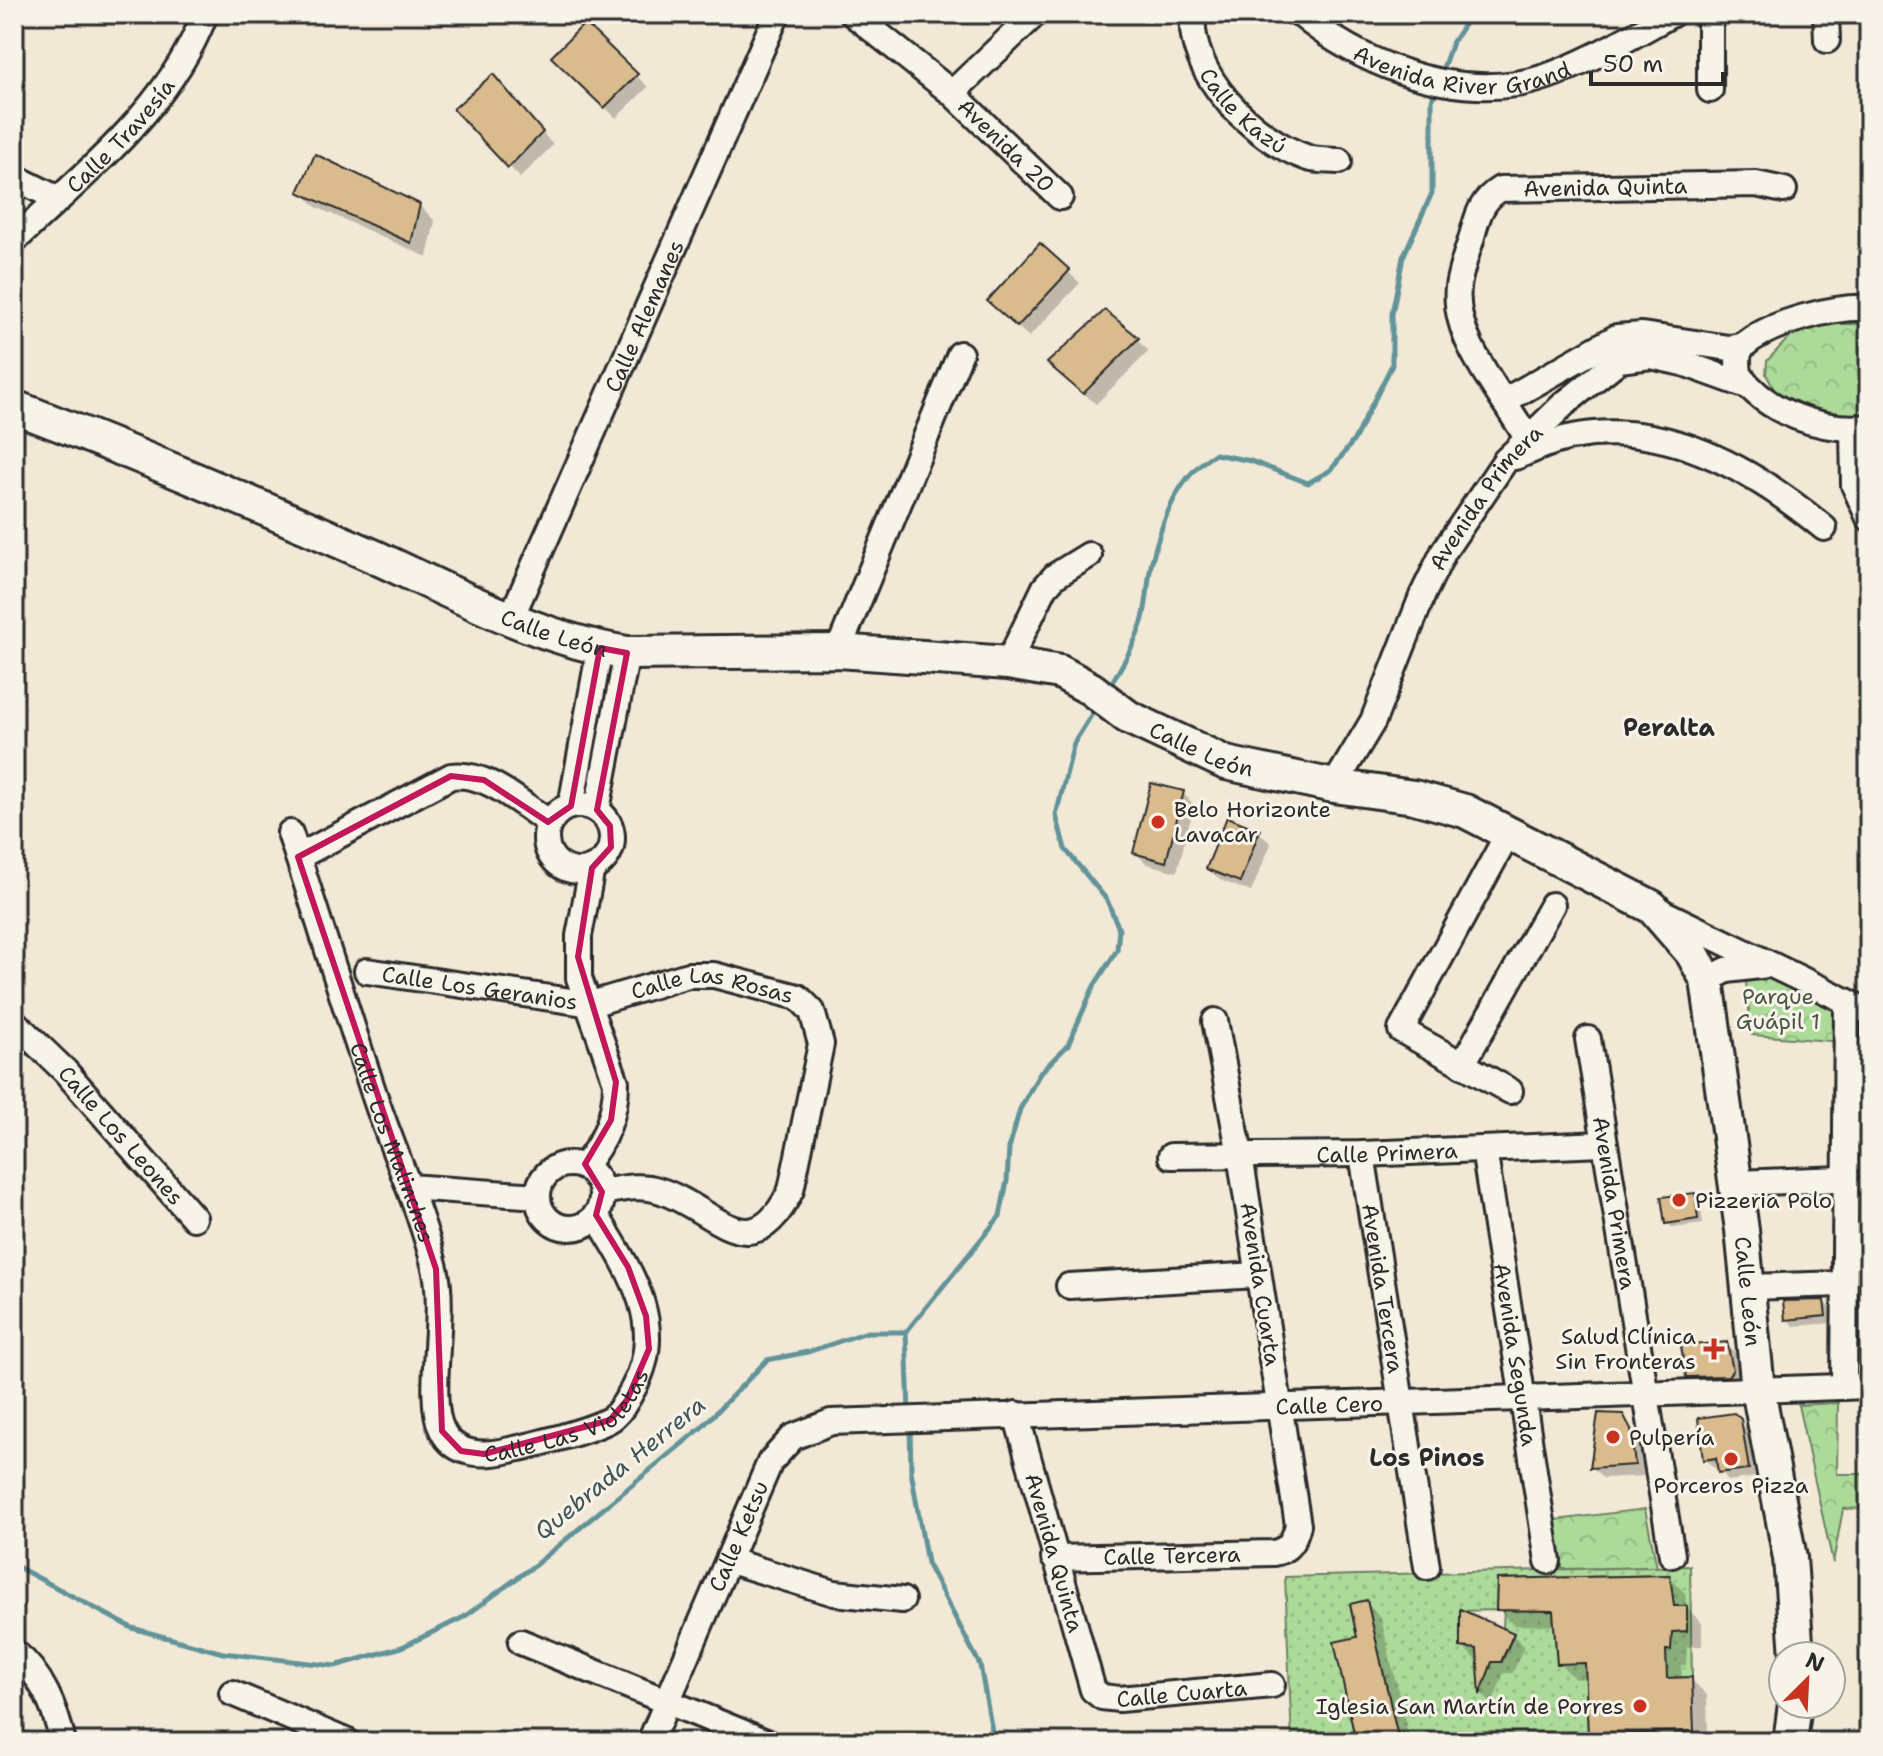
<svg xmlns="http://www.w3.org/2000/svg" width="1883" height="1756" viewBox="0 0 1883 1756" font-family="'Shantell Sans',sans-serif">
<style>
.park{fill:url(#park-crowns);stroke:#6c8262;stroke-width:2}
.garden{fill:url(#garden-dots);stroke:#6c8262;stroke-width:2;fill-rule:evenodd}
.shadow{fill:#0003}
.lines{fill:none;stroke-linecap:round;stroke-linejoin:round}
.stream{stroke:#629398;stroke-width:5}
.building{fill:#dabb8e;stroke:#2b2b2b;stroke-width:2}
.minor-casing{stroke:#2b2b2b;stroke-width:30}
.major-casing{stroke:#2b2b2b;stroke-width:38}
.minor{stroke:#f7f3e8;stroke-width:24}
.major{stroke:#f7f3e8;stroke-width:32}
.marked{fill:none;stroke:#c2185b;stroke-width:6;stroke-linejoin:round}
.poi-dot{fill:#c8321e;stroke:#f7f3e8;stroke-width:3}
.labels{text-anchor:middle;stroke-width:6;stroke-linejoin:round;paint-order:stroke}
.street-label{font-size:22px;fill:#2b2b2b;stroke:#f7f3e8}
.poi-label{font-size:22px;fill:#2b2b2b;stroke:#f7f3e8;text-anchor:start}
.park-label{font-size:22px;fill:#4b5746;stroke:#f7f3e8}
.neighbourhood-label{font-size:24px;font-weight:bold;fill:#2b2b2b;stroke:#f7f3e8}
.water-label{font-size:24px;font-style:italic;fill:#425658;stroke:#f7f3e8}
</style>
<defs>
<pattern id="park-crowns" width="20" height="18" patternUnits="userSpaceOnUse" patternTransform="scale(2)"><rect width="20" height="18" fill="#acda99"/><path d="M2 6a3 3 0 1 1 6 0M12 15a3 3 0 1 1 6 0" fill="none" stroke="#94bb84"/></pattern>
<pattern id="garden-dots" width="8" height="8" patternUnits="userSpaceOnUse" patternTransform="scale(2)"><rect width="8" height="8" fill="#acda99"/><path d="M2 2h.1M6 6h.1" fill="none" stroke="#94bb84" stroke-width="1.8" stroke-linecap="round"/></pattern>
</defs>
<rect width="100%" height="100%" fill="#f1e8d6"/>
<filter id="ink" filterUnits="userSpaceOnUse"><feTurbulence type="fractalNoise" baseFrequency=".0125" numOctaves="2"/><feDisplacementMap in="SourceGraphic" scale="16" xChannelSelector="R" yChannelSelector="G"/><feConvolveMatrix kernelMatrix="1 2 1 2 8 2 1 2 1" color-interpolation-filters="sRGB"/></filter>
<g filter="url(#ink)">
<!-- park -->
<path class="park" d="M 1832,324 L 1869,324 L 1869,416 L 1841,419 L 1789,404 L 1775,391 L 1766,374 L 1767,361 L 1793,333 Z
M 1766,970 L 1869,1027 L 1869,1044 L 1752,1035 L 1745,974 Z
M 1838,1403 L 1837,1474 L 1869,1474 L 1869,1508 L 1843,1509 L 1833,1563 L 1798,1405 Z
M 1645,1509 L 1657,1567 L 1562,1569 L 1555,1520 Z"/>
<!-- garden -->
<path class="garden" d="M 1690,1566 L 1692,1677 L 1586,1681 L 1588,1734 L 1694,1731 L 1696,1742 L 1399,1742 L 1367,1601 L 1350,1605 L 1371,1700 L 1348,1706 L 1356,1742 L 1292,1742 L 1285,1577 ZM 1669,1575 L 1674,1606 L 1687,1606 L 1687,1631 L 1672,1632 L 1671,1649 L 1661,1653 L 1657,1662 L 1557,1663 L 1553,1611 L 1504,1610 L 1503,1628 L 1514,1634 L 1502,1662 L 1492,1662 L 1487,1676 L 1479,1676 L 1477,1649 L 1461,1611 L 1496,1610 L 1497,1579 Z"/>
<!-- shadow -->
<path class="shadow" d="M 585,26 L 648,87 L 616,118 L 554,57 Z
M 504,88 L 553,145 L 520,178 L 509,166 Z
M 301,191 L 419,205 L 435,221 L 427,257 L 316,207 Z
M 1040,246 L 1080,283 L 1029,337 L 1001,312 Z
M 1105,312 L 1149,351 L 1096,404 L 1061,374 Z
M 1183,793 L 1194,805 L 1177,872 L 1147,864 L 1135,853 Z
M 1228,819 L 1259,832 L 1271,844 L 1251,892 L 1220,880 L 1208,868 Z
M 1694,1195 L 1700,1201 L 1703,1224 L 1673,1228 L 1667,1223 Z
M 1824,1302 L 1831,1309 L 1833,1323 L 1794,1326 L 1787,1319 Z
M 1727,1344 L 1738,1355 L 1743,1383 L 1700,1388 L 1688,1376 Z
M 1733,1415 L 1748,1430 L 1756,1477 L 1728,1481 L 1719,1467 L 1714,1468 L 1705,1459 Z
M 1622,1416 L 1642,1443 L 1645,1476 L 1603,1478 L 1592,1467 Z
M 1669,1577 L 1685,1593 L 1687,1608 L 1702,1623 L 1702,1646 L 1687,1647 L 1686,1665 L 1681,1665 L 1682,1680 L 1691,1679 L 1707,1695 L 1708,1736 L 1754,1735 L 1761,1742 L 1598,1742 L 1590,1734 L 1588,1678 L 1575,1679 L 1559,1663 L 1556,1626 L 1514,1625 L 1498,1609 Z
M 1366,1603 L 1381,1618 L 1410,1742 L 1358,1742 L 1359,1638 Z
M 1513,1635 L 1524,1646 L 1513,1673 L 1504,1673 L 1492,1705 L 1482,1694 L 1480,1659 L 1474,1658 L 1462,1646 Z"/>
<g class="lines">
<!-- stream -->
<path class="stream" d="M 1440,76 L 1452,43 L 1471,14
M 1109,687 C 1122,666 1134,646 1142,622 C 1148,603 1147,581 1152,561 C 1162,521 1178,475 1215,454 L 1251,461 L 1308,483 L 1331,470 L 1354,440 L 1392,365 L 1392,314 L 1403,257 L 1432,193 L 1432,100 L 1436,89
M 906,1332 L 909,1413
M 910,1427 L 911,1471 L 927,1563 L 980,1665 L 994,1742
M 14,1565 L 132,1628 L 223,1653 L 335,1666 L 402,1647 L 464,1617 L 535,1565 L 701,1428 L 767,1360 L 808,1352 L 867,1332 L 906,1332 L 1000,1216 L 1007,1181 L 1009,1148 L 1020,1109 L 1040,1073 L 1068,1045 L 1094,986 L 1117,950 L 1119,929 L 1107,900 L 1065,849 L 1056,815 L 1074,743 L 1097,706"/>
</g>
<!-- building -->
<path class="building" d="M 585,23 L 638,74 L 604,108 L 551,57 Z
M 493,74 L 543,132 L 508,168 L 453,109 Z
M 315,154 L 420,204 L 411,243 L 298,192 Z
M 1040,243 L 1070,270 L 1017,327 L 987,301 Z
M 1105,310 L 1139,338 L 1083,394 L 1047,363 Z
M 1151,783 L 1184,791 L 1166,862 L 1133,853 Z
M 1227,817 L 1260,830 L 1240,882 L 1206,869 Z
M 1695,1193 L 1698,1219 L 1665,1224 L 1661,1197 Z
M 1824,1300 L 1826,1316 L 1785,1320 L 1783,1301 Z
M 1727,1342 L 1733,1370 L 1728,1376 L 1686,1377 L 1681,1346 Z
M 1598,1413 L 1623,1414 L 1631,1429 L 1635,1465 L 1590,1468 Z
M 1734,1413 L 1741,1419 L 1749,1469 L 1718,1473 L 1716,1458 L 1703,1460 L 1698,1418 Z
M 1670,1575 L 1674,1606 L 1687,1606 L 1687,1631 L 1672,1632 L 1671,1650 L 1666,1650 L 1667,1678 L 1692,1677 L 1694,1731 L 1588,1735 L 1585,1663 L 1557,1664 L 1553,1611 L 1496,1610 L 1497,1579 Z
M 1367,1600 L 1399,1742 L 1356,1742 L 1334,1642 L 1357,1637 L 1350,1604 Z
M 1460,1609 L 1514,1633 L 1501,1662 L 1492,1662 L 1480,1695 L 1477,1649 L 1460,1647 Z"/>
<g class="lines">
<defs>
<g id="minor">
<path id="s1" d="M 853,14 L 952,93 L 1060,197"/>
<path id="s2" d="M 1193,14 C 1187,74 1254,140 1308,158 C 1317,161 1329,160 1339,161"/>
<path id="s3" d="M 1300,14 C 1358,62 1440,95 1516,84 C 1562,78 1630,37 1672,14"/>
<path d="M 1710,14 L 1710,90"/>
<path d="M 1826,14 L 1827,40"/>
<path d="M 952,93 L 1035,14"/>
<path d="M 14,177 L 58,199"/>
<path id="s4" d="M 14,241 C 85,172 169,109 205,14"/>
<path d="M 1869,308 C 1835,306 1771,322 1744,345 C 1736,352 1738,365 1739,374 C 1766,413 1823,432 1869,427"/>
<path d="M 1506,400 L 1617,337 L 1642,335 L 1729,348 L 1743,346"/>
<path d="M 1853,429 L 1854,485 L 1869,518"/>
<path id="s5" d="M 1528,440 C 1503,394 1452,341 1458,287 C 1460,272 1466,255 1471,240 C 1477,218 1480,201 1500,189 L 1756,184 L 1784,190"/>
<path d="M 1515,457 C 1534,450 1553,440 1573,437 C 1665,419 1755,471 1824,528"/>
<path id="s6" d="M 511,618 L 777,14"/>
<path d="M 838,651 L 960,354"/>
<path d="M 1008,663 L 1045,587 L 1055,576 L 1089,555"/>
<path id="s7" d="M 1334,786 L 1373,721 L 1423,594 L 1444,551 L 1505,461 L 1564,404 L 1619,360 L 1651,356 L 1683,363 L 1747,386"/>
<circle cx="579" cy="838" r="33"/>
<path d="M 571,806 L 600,648"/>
<path d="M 597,810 L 627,653"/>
<path d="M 1509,832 L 1401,1030 L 1510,1091"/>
<path id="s8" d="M 290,833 C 320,923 347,1013 377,1103 C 396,1158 421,1211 435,1268 C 447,1314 425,1396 442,1430 C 455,1457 485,1456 510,1450 C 534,1445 589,1431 609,1420 C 620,1414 628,1398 634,1387 C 668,1325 629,1269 596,1215"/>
<path d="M 298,857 L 451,776 C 487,771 521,804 550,823"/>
<path d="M 1662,912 L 1869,1012"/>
<path id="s9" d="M 367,971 L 591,1004 L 688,975 L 714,975 L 798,997 L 812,1011 L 821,1044 L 791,1190 C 751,1273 714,1207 658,1190 C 639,1184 620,1189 602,1192"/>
<path d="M 1707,980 L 1727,970 L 1767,965"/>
<path id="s10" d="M 14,1022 L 65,1071 L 194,1218"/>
<path id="s11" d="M 1588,1039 L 1672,1555"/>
<path d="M 1462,1065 L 1552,905"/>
<path id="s12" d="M 1484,1149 L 1548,1561"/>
<path id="s13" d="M 1362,1154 L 1427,1567"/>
<path id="s14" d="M 1171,1156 L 1362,1154 L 1603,1144"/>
<circle cx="570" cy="1196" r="32"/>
<path d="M 583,1167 C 604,1143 616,1114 616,1082 L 579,978 L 579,936 L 592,868"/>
<path d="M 1735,1183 L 1843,1179"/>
<path d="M 409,1187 L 538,1196"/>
<path d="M 1069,1286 L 1258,1275"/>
<path d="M 1747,1287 L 1844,1284"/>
<path d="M 1844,1387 L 1847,1002"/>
<path id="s15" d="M 1016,1414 L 1093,1690 L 1102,1697 L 1119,1699 L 1272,1685"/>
<path id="s16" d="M 1054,1558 L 1273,1553 C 1289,1551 1294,1540 1298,1525 L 1240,1155 L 1215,1021"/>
<path d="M 730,1561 L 834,1593 L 902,1600"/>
<path d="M 521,1642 L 766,1742"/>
<path d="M 14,1652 C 42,1674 55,1708 63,1742"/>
<path d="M 232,1693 L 348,1742"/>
<path id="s17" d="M 650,1742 L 770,1462 L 793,1437 L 831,1422 L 1869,1386"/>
</g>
<g id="major">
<path id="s18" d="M 14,407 C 136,453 254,504 373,556 C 454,593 538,639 627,653 L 838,651 L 1008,663 L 1060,672 L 1091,689 L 1128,717 L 1226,763 L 1334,786 L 1414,797 L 1465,811 L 1652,907 L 1692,953 L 1707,980 L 1742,1230 L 1758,1389 L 1790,1558 L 1797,1656"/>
<path d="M 1790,1742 L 1795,1704"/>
</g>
</defs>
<!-- minor casing -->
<use href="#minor" class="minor-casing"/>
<!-- major casing -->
<use href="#major" class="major-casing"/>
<!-- minor -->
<use href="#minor" class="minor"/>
<!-- major -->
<use href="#major" class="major"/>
</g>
</g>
<!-- marked area -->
<path class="marked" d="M 600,648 L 627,653 L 597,810 L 610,826 L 611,847 L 592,868 L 578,957 L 616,1082 L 611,1120 L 585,1164 L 602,1192 L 596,1215 L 628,1267 L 646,1316 L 649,1349 L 627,1400 L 610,1420 L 484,1454 L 461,1451 L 442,1431 L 436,1269 L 298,857 L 451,776 L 484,780 L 548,822 L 571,806 Z"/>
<!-- markers -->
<g class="poi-dot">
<circle cx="1158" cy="822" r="8"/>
<circle cx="1679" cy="1200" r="8"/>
<path d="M1710 1337h8v8h8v8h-8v8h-8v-8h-8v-8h8z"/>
<circle cx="1613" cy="1437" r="8"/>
<circle cx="1731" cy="1459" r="8"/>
<circle cx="1640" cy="1706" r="8"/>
</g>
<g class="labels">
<!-- street labels -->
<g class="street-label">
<text dy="8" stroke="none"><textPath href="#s3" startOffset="178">Avenida River Grand</textPath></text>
<text dy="8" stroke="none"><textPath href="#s2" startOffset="114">Calle Kazú</textPath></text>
<text dy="8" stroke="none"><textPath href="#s4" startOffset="150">Calle Travesía</textPath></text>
<text dy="8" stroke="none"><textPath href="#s1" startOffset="202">Avenida 20</textPath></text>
<text dy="8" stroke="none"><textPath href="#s5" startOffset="386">Avenida Quinta</textPath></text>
<text dy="8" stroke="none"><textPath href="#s6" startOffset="330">Calle Alemanes</textPath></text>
<text dy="8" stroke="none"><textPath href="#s7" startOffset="328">Avenida Primera</textPath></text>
<text dy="8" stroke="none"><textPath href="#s18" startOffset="586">Calle León</textPath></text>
<text dy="8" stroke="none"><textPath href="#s18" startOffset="1258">Calle León</textPath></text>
<text dy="8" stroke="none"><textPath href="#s9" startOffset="114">Calle Los Geranios</textPath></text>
<text dy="8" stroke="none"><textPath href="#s9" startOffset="352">Calle Las Rosas</textPath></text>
<text dy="8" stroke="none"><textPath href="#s10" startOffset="156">Calle Los Leones</textPath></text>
<text dy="8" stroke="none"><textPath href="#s8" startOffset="326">Calle Los Malinches</textPath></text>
<text dy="8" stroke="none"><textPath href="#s14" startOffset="216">Calle Primera</textPath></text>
<text dy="8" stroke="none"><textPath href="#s11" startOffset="166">Avenida Primera</textPath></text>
<text transform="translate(1261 1284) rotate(81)" y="8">Avenida Cuarta</text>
<text dy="8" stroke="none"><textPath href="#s13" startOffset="136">Avenida Tercera</textPath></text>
<text dy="8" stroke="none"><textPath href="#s18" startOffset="2146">Calle León</textPath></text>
<text dy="8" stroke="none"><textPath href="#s12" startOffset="208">Avenida Segunda</textPath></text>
<text dy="8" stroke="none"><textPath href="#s17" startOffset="878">Calle Cero</textPath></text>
<text dy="8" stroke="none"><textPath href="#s8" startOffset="768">Calle Las Violetas</textPath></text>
<text dy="8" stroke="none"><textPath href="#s17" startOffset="224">Calle Ketsu</textPath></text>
<text dy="8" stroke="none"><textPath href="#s15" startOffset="144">Avenida Quinta</textPath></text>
<text dy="8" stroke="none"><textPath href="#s16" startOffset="118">Calle Tercera</textPath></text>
<text dy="8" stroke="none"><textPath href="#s15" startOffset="378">Calle Cuarta</textPath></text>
</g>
<!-- poi labels -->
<g class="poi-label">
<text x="1174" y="817">Belo Horizonte<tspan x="1174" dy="25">Lavacar</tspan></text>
<text x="1695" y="1208">Pizzeria Polo</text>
<text x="1696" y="1344" text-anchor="end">Salud Clínica<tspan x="1696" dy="25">Sin Fronteras</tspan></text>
<text x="1629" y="1445">Pulpería</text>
<text x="1731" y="1493" text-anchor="middle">Porceros Pizza</text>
<text x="1624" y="1714" text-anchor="end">Iglesia San Martín de Porres</text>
</g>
<!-- park labels -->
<g class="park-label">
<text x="1778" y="1004">Parque<tspan x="1778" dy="25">Guápil 1</tspan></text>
</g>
<!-- neighbourhood labels -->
<g class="neighbourhood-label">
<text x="1669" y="736">Peralta</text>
<text x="1427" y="1466">Los Pinos</text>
</g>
<!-- water labels -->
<g class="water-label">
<text transform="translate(620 1468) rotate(-39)" y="8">Quebrada Herrera</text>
</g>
</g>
<!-- margin -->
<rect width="1883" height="1756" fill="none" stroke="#f7f3e8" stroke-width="48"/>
<rect x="24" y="24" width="1835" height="1708" fill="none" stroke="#2b2b2b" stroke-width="3" filter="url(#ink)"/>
<!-- north arrow -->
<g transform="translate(1807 1680) rotate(24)"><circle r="38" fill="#f7f3e8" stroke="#a5a39c" stroke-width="2"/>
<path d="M0-6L14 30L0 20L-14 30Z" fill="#c8321e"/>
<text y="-12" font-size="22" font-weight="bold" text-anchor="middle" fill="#2b2b2b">N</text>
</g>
<!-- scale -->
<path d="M1591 72v12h132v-12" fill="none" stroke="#2b2b2b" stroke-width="4"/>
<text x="1603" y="72" font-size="24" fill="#2b2b2b" stroke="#f7f3e8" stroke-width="6" paint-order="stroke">50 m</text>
</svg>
